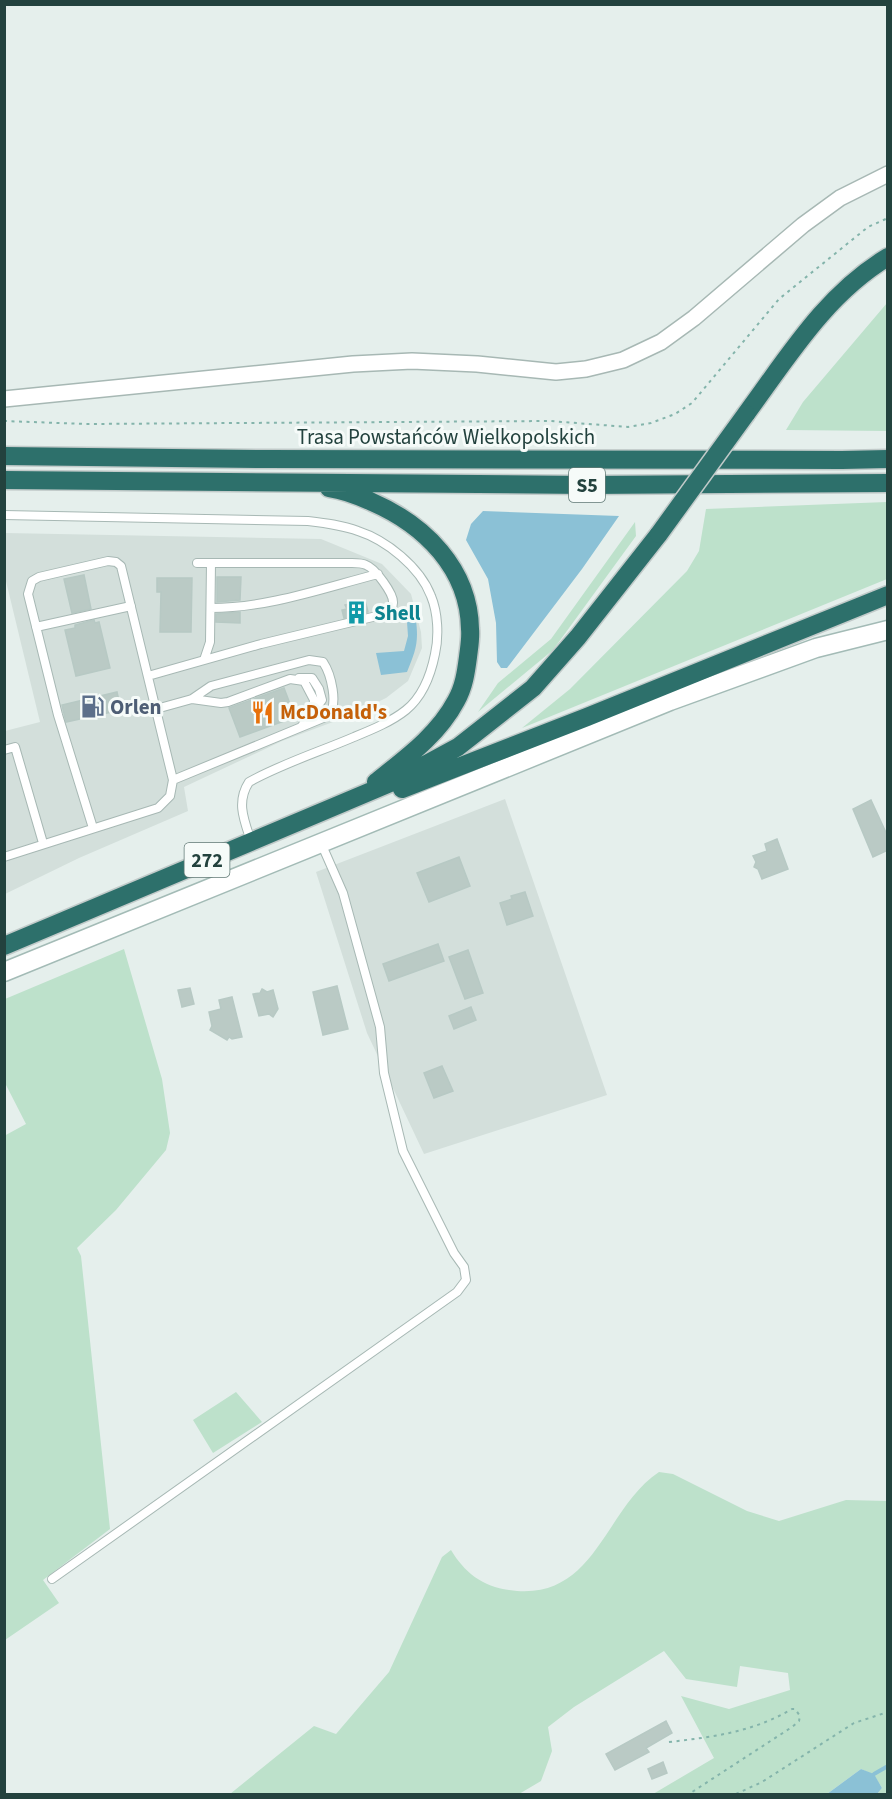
<svg xmlns="http://www.w3.org/2000/svg" width="892" height="1799" viewBox="0 0 892 1799" font-family="'Source Sans 3',sans-serif">
<style>
.built{fill:#d3dfdb}
.green{fill:#bde1cb}
.water{fill:#8bc1d6}
.lines{fill:none;stroke-linecap:round;stroke-linejoin:round}
.stream{stroke:#8bc1d6;stroke-width:4}
.building{fill:#bacac5;stroke:#b7c9c4;stroke-width:1.5}
.lane-casing{stroke:#a7b8b4;stroke-width:10}
.street-casing{stroke:#a7b8b4;stroke-width:18}
.secondary-casing{stroke:#a3bbb6;stroke-width:21}
.highway-casing{stroke:#c1cac9;stroke-width:21}
.path{stroke:#84b4ab;stroke-width:2;stroke-dasharray:3 4.5;stroke-linecap:butt}
.lane{stroke:#fff;stroke-width:8}
.street{stroke:#fff;stroke-width:15}
.secondary{stroke:#fff;stroke-width:18}
.highway{stroke:#2d706b;stroke-width:18}
.highway-bridge-casing{stroke:#c1cac9;stroke-width:21;stroke-linecap:butt}
.highway-bridge{stroke:#2d706b;stroke-width:18}
.labels{text-anchor:middle;stroke-width:6;stroke-linejoin:round;paint-order:stroke}
.shield{fill:#f6fbf9;stroke:#627a76;stroke-width:1.5}
.shield-label{font-size:20px;font-weight:bold;fill:#23423e}
.street-label{font-size:21px;fill:#23423e;stroke:#f6fbf9}
.culture-label{font-size:21px;font-weight:bold;fill:#0d838f;stroke:#f6fbf9;text-anchor:start}
.service-label{font-size:21px;font-weight:bold;fill:#4e5e75;stroke:#f6fbf9;text-anchor:start}
.food-label{font-size:21px;font-weight:bold;fill:#c56008;stroke:#f6fbf9;text-anchor:start}
</style>
<rect width="100%" height="100%" fill="#e5efec"/>
<!-- built -->
<path class="built" d="M 5,533 L 321,539 L 382,564 L 411,594 L 421,632 L 422,648 L 408,681 L 386,698 L 349,716 L 282,741 L 184,787 L 188,811 L 79,858 L 5,894 L 5,731 L 40,722 L 5,577 Z
M 505,799 L 607,1095 L 424,1154 L 367,1033 L 316,872 Z"/>
<!-- green -->
<path class="green" d="M 887,303 L 887,431 L 786,430 L 803,402 Z
M 887,502 L 887,579 L 522,728 L 570,689 L 687,571 L 699,551 L 706,509 Z
M 635,522 L 636,536 L 553,650 L 478,712 L 498,683 L 551,639 Z
M 124,949 L 162,1079 L 170,1133 L 166,1150 L 116,1210 L 77,1248 L 81,1256 L 110,1529 L 43,1580 L 59,1603 L 5,1640 L 4,1136 L 26,1124 L 5,1083 L 5,999 Z
M 236,1392 L 262,1422 L 213,1453 L 193,1420 Z
M 659,1472 L 673,1474 L 747,1511 L 779,1521 L 846,1500 L 887,1501 L 887,1794 L 877,1794 L 882,1788 L 874,1775 L 861,1769 L 827,1794 L 653,1794 L 714,1758 L 681,1696 L 729,1709 L 790,1690 L 788,1673 L 740,1666 L 737,1687 L 686,1679 L 664,1651 L 574,1707 L 548,1727 L 552,1751 L 541,1781 L 519,1794 L 230,1794 L 314,1726 L 336,1734 L 389,1672 L 442,1557 L 451,1550 C 464,1572 483,1587 509,1590 C 596,1603 604,1508 659,1472 Z"/>
<!-- water -->
<path class="water" d="M 483,511 L 619,516 L 582,569 L 507,668 L 501,668 L 497,662 L 496,623 L 488,579 L 466,540 L 471,524 Z
M 414,619 L 416,621 C 419,643 415,652 407,672 L 381,675 L 376,653 L 404,651 L 408,636 L 407,622 Z
M 861,1769 L 874,1774 L 882,1788 L 877,1794 L 827,1794 Z"/>
<g class="lines">
<!-- stream -->
<path class="stream" d="M 874,1774 L 888,1766"/>
</g>
<!-- building -->
<path class="building" d="M 84,575 L 91,609 L 72,613 L 64,579 Z
M 217,577 L 241,577 L 240,600 L 217,602 Z
M 157,578 L 192,578 L 191,632 L 160,632 L 161,592 L 157,592 Z
M 365,600 L 368,612 L 344,618 L 342,610 L 347,609 L 345,605 Z
M 240,612 L 240,623 L 216,622 L 216,614 Z
M 94,620 L 95,623 L 99,622 L 110,668 L 76,676 L 65,630 L 75,628 L 75,625 Z
M 284,688 L 295,717 L 240,737 L 229,708 Z
M 117,692 L 121,710 L 66,722 L 62,705 Z
M 871,800 L 888,837 L 888,850 L 873,857 L 853,809 Z
M 777,839 L 788,869 L 762,879 L 758,869 L 754,867 L 756,862 L 753,856 L 767,851 L 765,844 Z
M 459,857 L 470,886 L 429,902 L 417,873 Z
M 525,892 L 533,916 L 507,925 L 500,903 L 512,899 L 511,896 Z
M 438,944 L 444,961 L 389,981 L 383,964 Z
M 468,950 L 483,993 L 465,999 L 449,957 Z
M 337,986 L 348,1029 L 323,1035 L 313,992 Z
M 190,988 L 194,1004 L 182,1007 L 178,990 Z
M 262,989 L 267,992 L 273,990 L 278,1009 L 273,1017 L 269,1014 L 259,1016 L 253,994 L 260,993 Z
M 232,997 L 242,1037 L 232,1039 L 229,1037 L 227,1040 L 210,1030 L 212,1026 L 209,1012 L 221,1009 L 219,1000 Z
M 471,1007 L 476,1020 L 454,1029 L 449,1016 Z
M 442,1066 L 453,1091 L 434,1098 L 424,1073 Z
M 666,1721 L 672,1733 L 646,1748 L 649,1752 L 615,1770 L 606,1754 Z
M 663,1762 L 667,1773 L 652,1779 L 648,1769 Z"/>
<g class="lines">
<defs>
<path id="lane" d="M 4,515 L 308,521 C 325,523 342,525 358,531 C 386,540 420,567 431,596 C 438,613 439,636 435,654 C 431,674 422,697 406,710 C 391,722 371,730 354,737 C 319,752 281,764 249,782 C 236,802 244,820 251,841
M 211,608 C 268,608 323,588 378,574
M 36,627 L 131,606
M 204,660 L 210,642 L 211,563
M 148,676 L 261,644 L 385,614 C 389,611 393,609 393,603 C 394,594 375,568 366,565 C 362,563 357,563 352,563 L 197,563
M 299,678 L 312,678 L 319,689 L 322,700 L 314,711
M 192,699 L 221,703 L 228,702 L 290,679 L 304,681 L 314,700 L 313,712 L 301,727
M 156,709 L 192,699 L 211,686 L 309,660 L 323,662 C 331,674 339,705 328,716 L 173,780
M 4,750 L 15,747 L 43,843
M 4,857 L 158,808 L 170,796 L 173,780 L 121,566 L 116,562 L 108,561 L 39,577 L 32,581 L 28,594 L 58,715 L 93,828
M 52,1579 L 457,1292 L 466,1280 L 464,1267 L 454,1253 L 403,1151 L 384,1073 L 380,1027 L 343,893 L 321,843"/>
<path id="street" d="M 4,399 L 353,364 L 412,361 L 477,364 L 556,372 L 586,369 L 623,360 L 661,342 L 694,318 L 803,225 L 840,198 L 888,174"/>
<path id="secondary" d="M 4,972 L 670,701 L 816,648 L 888,630"/>
<path id="highway" d="M 746,414 C 788,357 826,294 888,257
M 4,456 L 264,459 L 842,460 L 888,459
M 4,480 L 588,485 L 888,483
M 329,488 C 344,490 359,496 372,502 C 425,525 469,569 470,629 C 471,638 469,648 468,657 C 466,672 464,687 456,701 C 438,735 406,758 376,782
M 402,789 L 587,717 L 888,595
M 4,946 L 395,781 L 458,747 L 533,688 L 578,637 L 659,534"/>
</defs>
<!-- lane casing -->
<use href="#lane" class="lane-casing"/>
<!-- street casing -->
<use href="#street" class="street-casing"/>
<!-- secondary casing -->
<use href="#secondary" class="secondary-casing"/>
<!-- highway casing -->
<use href="#highway" class="highway-casing"/>
<!-- path -->
<path class="path" d="M 4,421 L 86,424 L 550,421 L 628,427 L 651,423 L 675,414 L 692,403 L 779,299 L 868,227 L 888,218
M 669,1742 C 713,1737 753,1732 792,1709 L 795,1709 L 800,1716 L 799,1721 L 792,1727 L 689,1794
M 736,1794 L 762,1782 L 854,1723 L 888,1712"/>
<!-- lane -->
<use href="#lane" class="lane"/>
<!-- street -->
<use href="#street" class="street"/>
<!-- secondary -->
<use href="#secondary" class="secondary"/>
<!-- highway -->
<use href="#highway" class="highway"/>
<defs>
<path id="highway-bridge" d="M 659,534 L 746,414"/>
</defs>
<!-- highway-bridge casing -->
<use href="#highway-bridge" class="highway-bridge-casing"/>
<!-- highway-bridge -->
<use href="#highway-bridge" class="highway-bridge"/>
</g>
<!-- icons -->
<defs>
<symbol id="building-bare" viewBox="-9 -9 18 18"><path d="M-4-6H4V6H1V3H-1V6H-4ZM-2.5-4.3h1.7v1.8h-1.7ZM.8-4.3h1.7v1.8H.8ZM-2.5-1h1.7V.8h-1.7ZM.8-1h1.7V.8H.8Z" fill="#0f9aa8" stroke="#f6fbf9" stroke-width="2.5" paint-order="stroke"/></symbol>
<symbol id="fuel-bare" viewBox="-9 -9 18 18"><path d="M-5.5-6h7V0h2V4h1.3V-2.5L3-4.5l.8-.8L6-3V5H2.5V1h-1V6h-7ZM-4.2-4.7v3.2H.2V-4.7Z" fill="#5c6f8a" stroke="#f6fbf9" stroke-width="2.5" paint-order="stroke"/></symbol>
<symbol id="restaurant-bare" viewBox="-9 -9 18 18"><path d="M-5-6h1v4h1v-4h1v4h1v-4h1v5L-1.5 .5V6h-2V.5L-5-1ZM5-6V6H3V1.5H1.5Q1.5-4 5-6Z" fill="#e8710a" stroke="#f6fbf9" stroke-width="2.5" paint-order="stroke"/></symbol>
</defs>
<g fill-rule="evenodd">
<use href="#building-bare" x="340" y="596" width="33" height="33"/>
<use href="#fuel-bare" x="76" y="690" width="33" height="33"/>
<use href="#restaurant-bare" x="246" y="696" width="33" height="33"/>
</g>
<g class="labels">
<!-- shield labels -->
<g class="shield">
<rect x="569" y="468" width="36" height="34" rx="4.5"/>
<rect x="184.5" y="843" width="45" height="34" rx="4.5"/>
</g>
<g class="shield-label">
<text x="587" y="492">S5</text>
<text x="207" y="867">272</text>
</g>
<!-- street labels -->
<g class="street-label">
<text x="446" y="444">Trasa Powstańców Wielkopolskich</text>
</g>
<!-- culture labels -->
<g class="culture-label">
<text x="374" y="620">Shell</text>
</g>
<!-- service labels -->
<g class="service-label">
<text x="110" y="714">Orlen</text>
</g>
<!-- food labels -->
<g class="food-label">
<text x="280" y="719">McDonald's</text>
</g>
</g>
<!-- border -->
<rect width="892" height="1799" fill="none" stroke="#23423e" stroke-width="12"/>
</svg>
